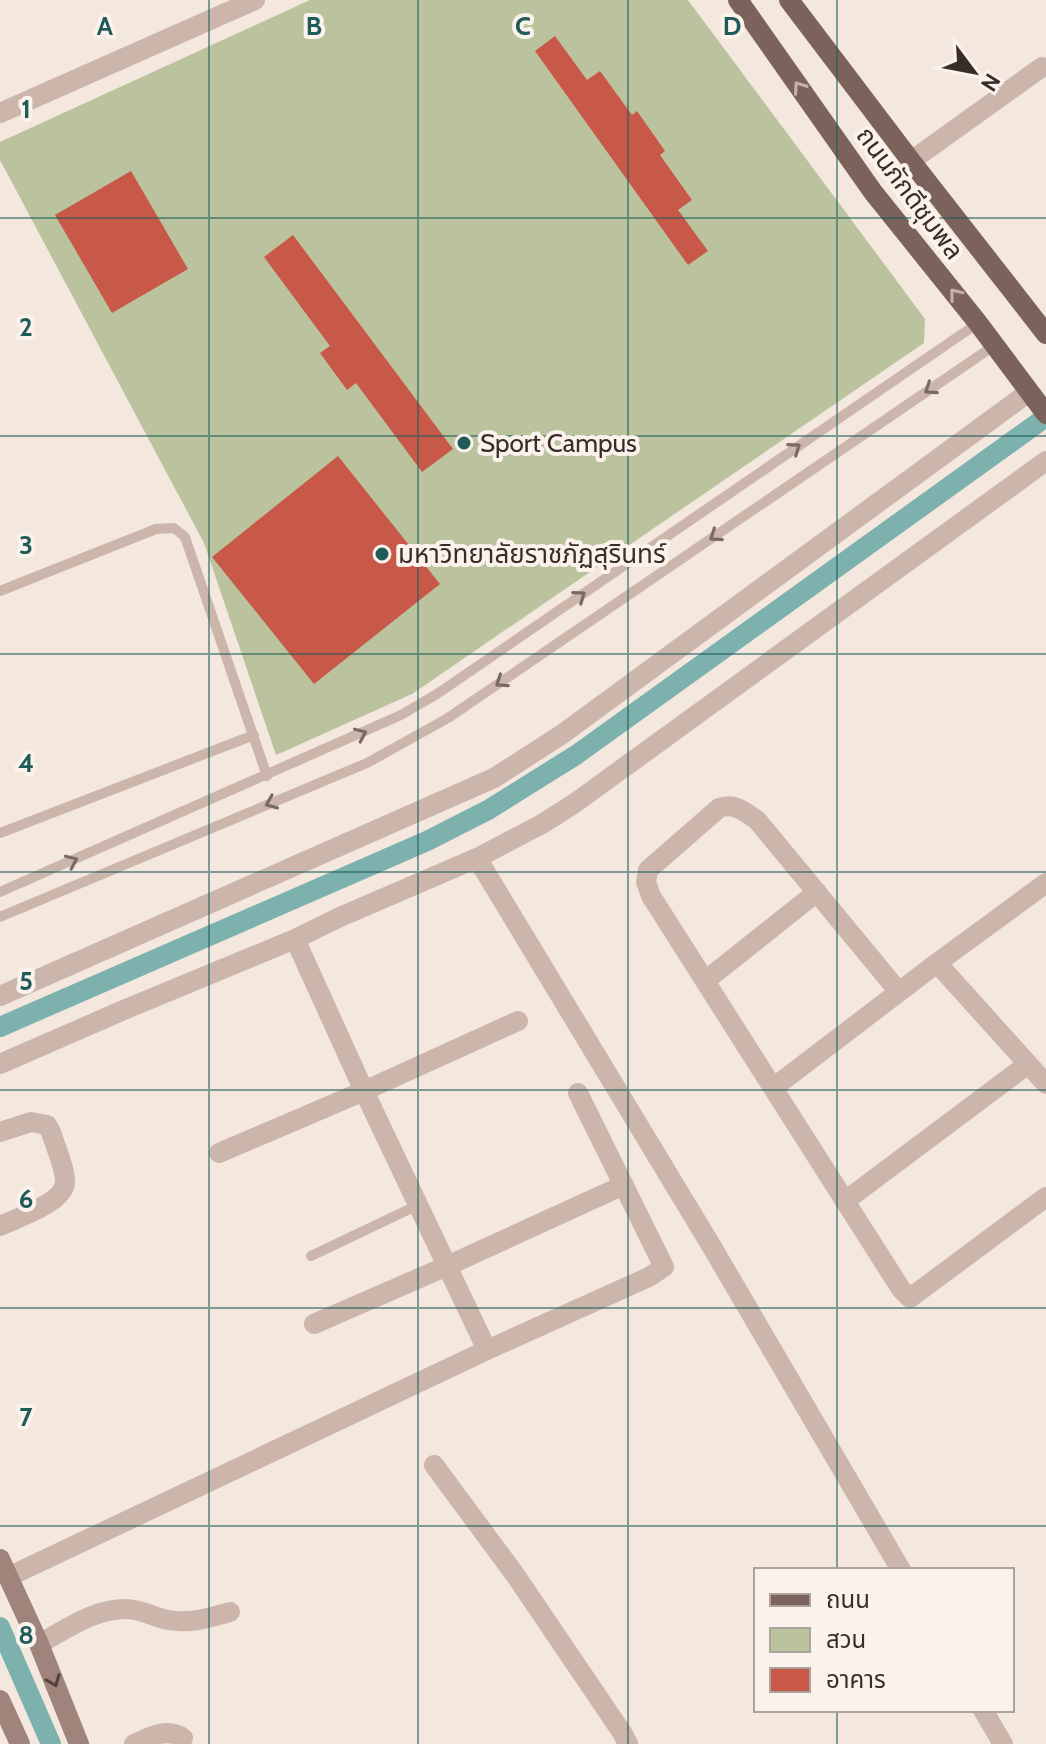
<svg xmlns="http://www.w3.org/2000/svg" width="1046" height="1744" viewBox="0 0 1046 1744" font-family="Cabin,'Noto Sans Thai',sans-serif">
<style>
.green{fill:#bac39e}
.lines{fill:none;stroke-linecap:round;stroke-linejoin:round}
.canal{stroke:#7cb1ad;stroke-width:20}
.building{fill:#c85948}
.lane{stroke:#ccb5aa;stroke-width:10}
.street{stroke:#ccb5aa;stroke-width:20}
.secondary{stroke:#a0847b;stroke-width:20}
.primary{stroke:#7b625a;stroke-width:20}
.oneway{stroke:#c1b1aa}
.oneway2{stroke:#7b6a63}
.oneway3{stroke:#53433e}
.grid{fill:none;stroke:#1e5b59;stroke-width:2;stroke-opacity:0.55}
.poi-dot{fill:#1e5b59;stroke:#faf2eb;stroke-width:3}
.labels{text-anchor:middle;stroke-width:8;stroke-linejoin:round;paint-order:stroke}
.street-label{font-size:26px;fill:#392d29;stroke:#faf2eb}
.poi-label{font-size:26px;fill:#392d29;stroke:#faf2eb;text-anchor:start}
.grid-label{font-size:26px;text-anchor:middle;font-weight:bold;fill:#1e5b59;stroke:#faf2eb;stroke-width:8;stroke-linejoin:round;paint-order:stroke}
</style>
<rect width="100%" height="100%" fill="#f3e7de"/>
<!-- green -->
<path class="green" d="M 310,0 L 688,0 L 925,319 L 924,343 L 412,694 L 276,755 L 204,543 L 0,160 L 0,142 Z"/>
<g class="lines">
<!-- canal -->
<path class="canal" d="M 0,1027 L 427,841 L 488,810 L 576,755 L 1046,417
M 0,1627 L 51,1744"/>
</g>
<!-- building -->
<path class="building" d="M 555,36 L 587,80 L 600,71 L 632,115 L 637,111 L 665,151 L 660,155 L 692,200 L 678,210 L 708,251 L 688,265 L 535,51 Z
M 131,171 L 188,269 L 112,313 L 55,215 Z
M 293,235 L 453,449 L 422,472 L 356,383 L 347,390 L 320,353 L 330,346 L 264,257 Z
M 338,456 L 440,584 L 314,684 L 212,557 Z"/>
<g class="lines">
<!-- lane -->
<path class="lane" d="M 0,591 L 156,529 L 174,528 L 185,537 L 267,776
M 0,833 L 254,735
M 0,892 L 401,715 L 437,694 L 978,323
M 0,917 L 367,763 L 448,718 L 995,345
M 311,1256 L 418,1205"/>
<!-- street -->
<path class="street" d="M 0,113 L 255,0
M 911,161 L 1042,67
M 477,858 L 712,1247 L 901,1570
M 1046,883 L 937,963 L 1046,1084
M 937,963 L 773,1088 L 901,1289 L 910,1298 L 1046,1197
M 705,981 L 817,892
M 0,996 L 494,778 L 561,735 L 1029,392
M 0,1064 L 119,1012 L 295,939 L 340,917 L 477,858 L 542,824 L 575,803 L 1046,461
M 773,1088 L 651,896 L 646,882 L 648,870 L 719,808 C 734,802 745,812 757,820 L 899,992
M 0,1132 L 31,1122 L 47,1125 L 51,1132 C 55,1146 65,1167 65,1181 C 66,1202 17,1218 0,1226
M 219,1153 L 364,1091 L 518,1021
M 845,1201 L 1028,1064
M 314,1324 L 447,1266 L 624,1185
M 487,1350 L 649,1277 L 664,1267 L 578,1093
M 434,1465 L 516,1576 L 623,1734 L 628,1744
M 8,1577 L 487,1350 L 364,1091 L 295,939
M 39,1644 C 67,1629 93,1609 126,1609 C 140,1609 154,1617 168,1620 C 190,1624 209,1618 230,1612
M 983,1710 L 1003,1744
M 134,1744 C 150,1737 167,1727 183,1738"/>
<!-- secondary -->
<path class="secondary" d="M 0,1559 L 39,1644 L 79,1744
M 0,1700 L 20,1744"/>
<!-- primary -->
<path class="primary" d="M 738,0 L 873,192 L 978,323 L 1046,414
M 789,0 L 911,161 L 1046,334"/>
</g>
<!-- one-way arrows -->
<defs><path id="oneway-chevron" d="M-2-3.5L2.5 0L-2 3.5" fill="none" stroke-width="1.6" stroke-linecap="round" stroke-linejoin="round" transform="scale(2)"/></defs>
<g class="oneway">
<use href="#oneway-chevron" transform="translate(799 87) rotate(-125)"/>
<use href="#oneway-chevron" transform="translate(955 294) rotate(-129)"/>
</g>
<g class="oneway2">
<use href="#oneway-chevron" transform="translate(930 389) rotate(146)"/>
<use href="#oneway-chevron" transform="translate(795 448) rotate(-35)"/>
<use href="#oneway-chevron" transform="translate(715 536) rotate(146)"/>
<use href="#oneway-chevron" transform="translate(580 596) rotate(-35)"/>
<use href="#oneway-chevron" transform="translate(501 682) rotate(146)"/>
<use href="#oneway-chevron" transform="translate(361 734) rotate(-24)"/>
<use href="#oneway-chevron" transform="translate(271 803) rotate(157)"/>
<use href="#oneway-chevron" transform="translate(72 861) rotate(-24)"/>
</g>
<use class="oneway3" href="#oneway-chevron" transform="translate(54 1681) rotate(68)"/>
<!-- grid -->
<path class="grid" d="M 209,0 L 209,1744M 418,0 L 418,1744M 628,0 L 628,1744M 837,0 L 837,1570M 0,218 L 1046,218M 0,436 L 1046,436M 0,654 L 1046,654M 0,872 L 1046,872M 0,1090 L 1046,1090M 0,1308 L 1046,1308M 0,1526 L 1046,1526M 837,1710 L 837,1744"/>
<!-- markers -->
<g class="poi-dot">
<circle cx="464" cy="443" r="8"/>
<circle cx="382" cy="554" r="8"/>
</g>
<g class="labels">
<!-- street labels -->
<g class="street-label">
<text transform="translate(910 193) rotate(53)" y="9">ถนนภักดีชุมพล</text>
</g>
<!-- poi labels -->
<g class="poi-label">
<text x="480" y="452">Sport Campus</text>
<text x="398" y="563">มหาวิทยาลัยราชภัฏสุรินทร์</text>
</g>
</g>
<g class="grid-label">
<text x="105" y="35">A</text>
<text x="314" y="35">B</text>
<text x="523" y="35">C</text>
<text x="732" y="35">D</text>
<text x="26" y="118">1</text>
<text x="26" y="336">2</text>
<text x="26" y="554">3</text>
<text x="26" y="772">4</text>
<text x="26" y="990">5</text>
<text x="26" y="1208">6</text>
<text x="26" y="1426">7</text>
<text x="26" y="1644">8</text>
</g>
<!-- legend -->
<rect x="754" y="1568" width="260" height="144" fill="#faf2eb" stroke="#ada39d" stroke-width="2"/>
<rect x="770" y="1594" width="40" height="12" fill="#7b625a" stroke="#ada39d" stroke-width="2"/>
<text x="826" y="1608" font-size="24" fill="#392d29">ถนน</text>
<rect x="770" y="1628" width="40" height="24" fill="#bac39e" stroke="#ada39d" stroke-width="2"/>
<text x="826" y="1648" font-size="24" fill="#392d29">สวน</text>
<rect x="770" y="1668" width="40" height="24" fill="#c85948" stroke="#ada39d" stroke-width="2"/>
<text x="826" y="1688" font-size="24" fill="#392d29">อาคาร</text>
<!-- north arrow -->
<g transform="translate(974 72) rotate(122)" stroke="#faf2eb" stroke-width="6" paint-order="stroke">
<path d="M0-6L14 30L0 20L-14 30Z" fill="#392d29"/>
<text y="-12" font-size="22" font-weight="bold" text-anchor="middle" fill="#392d29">N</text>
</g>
</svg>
